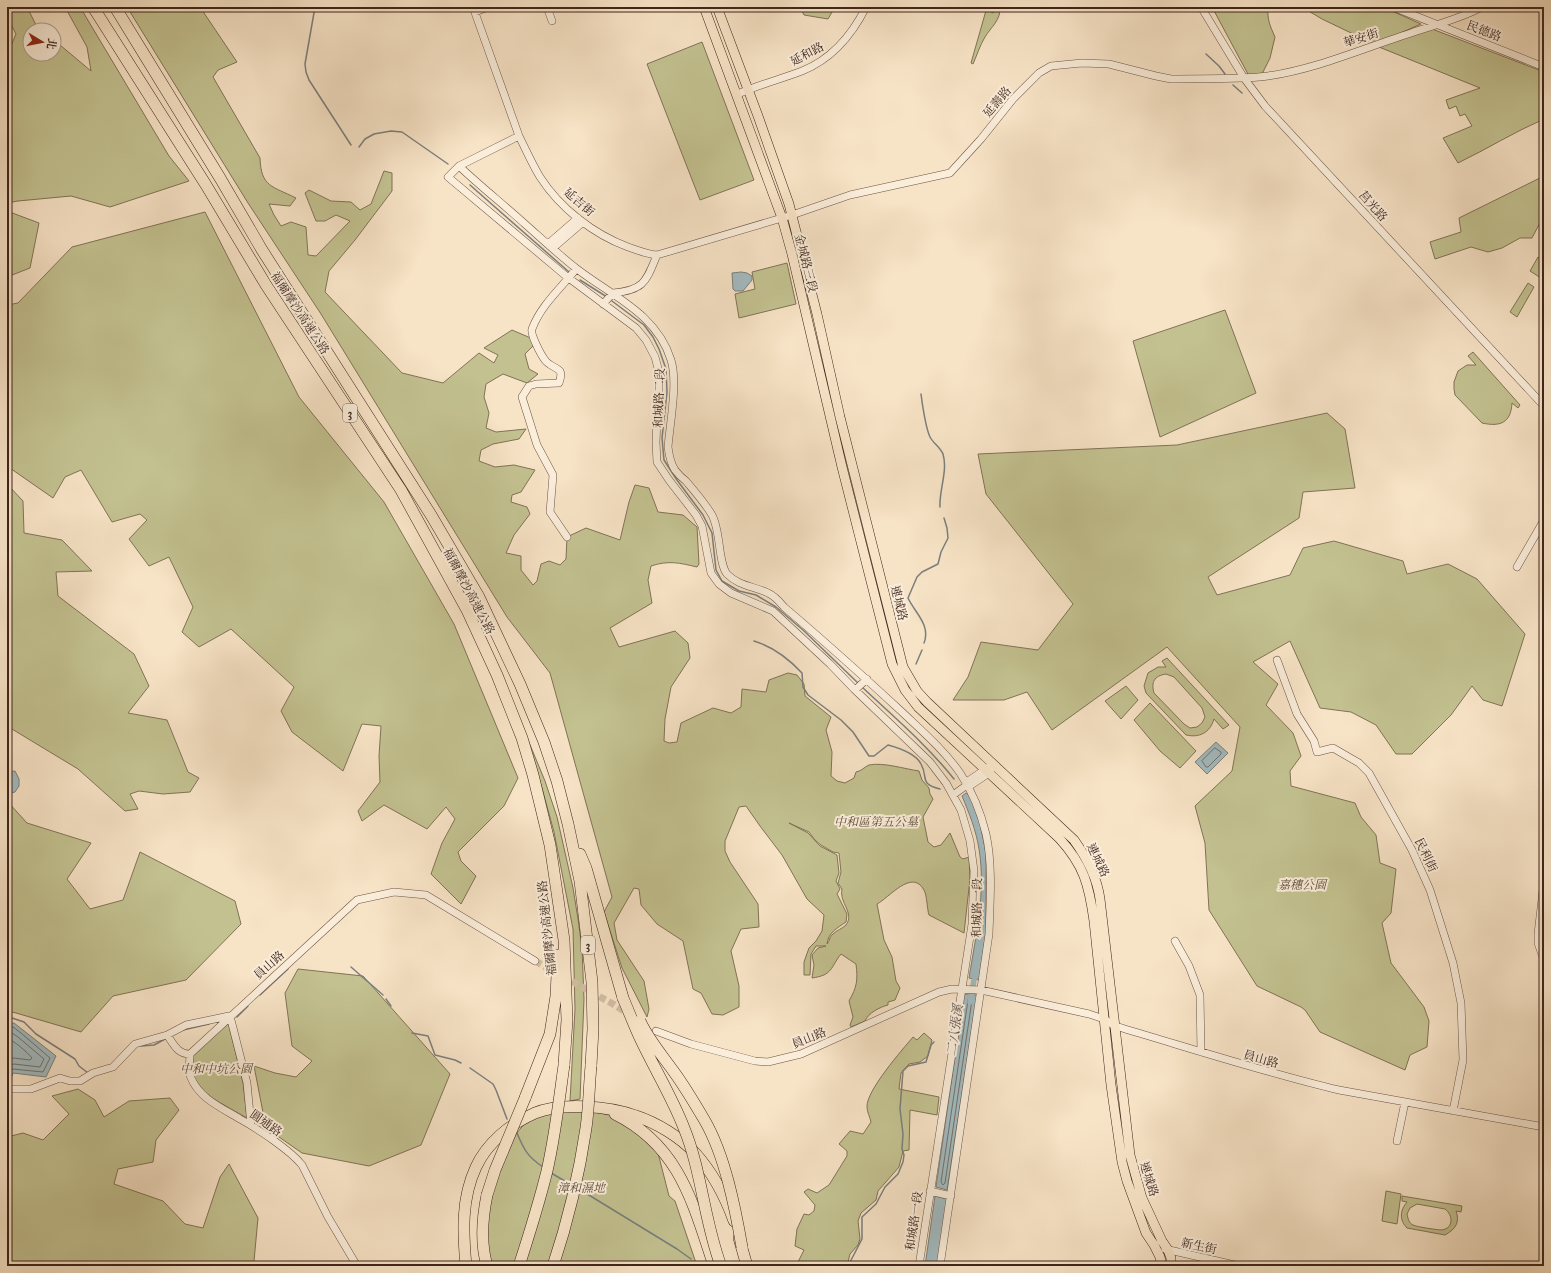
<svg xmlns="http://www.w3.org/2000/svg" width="1551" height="1273" viewBox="0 0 1551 1273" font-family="'IM FELL Great Primer','Noto Serif TC',serif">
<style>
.green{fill:#c3c190;stroke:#817356;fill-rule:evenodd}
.water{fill:#a2bbc0;stroke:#7a7f7e}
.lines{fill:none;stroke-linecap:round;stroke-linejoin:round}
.shore{stroke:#70706e;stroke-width:1}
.stream{stroke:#7a7f7e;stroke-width:1.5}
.canal{stroke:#a2bbc0;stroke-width:5.5}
.minor-tunnel{stroke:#d2bda4;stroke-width:7;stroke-dasharray:7 3.5;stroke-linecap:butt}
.minor-casing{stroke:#6d5446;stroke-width:8}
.major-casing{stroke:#3f251c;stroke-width:10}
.highway-casing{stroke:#3f251c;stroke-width:12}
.minor{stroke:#faedda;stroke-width:7}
.major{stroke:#f7e3c6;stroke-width:9}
.highway{stroke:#f7e3c6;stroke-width:11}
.highway-bridge-casing{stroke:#3f251c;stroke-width:12;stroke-linecap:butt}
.highway-bridge{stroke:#f7e3c6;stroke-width:11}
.labels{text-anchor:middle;stroke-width:4;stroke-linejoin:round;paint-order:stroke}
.shield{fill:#faedda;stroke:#776155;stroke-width:1}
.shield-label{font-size:11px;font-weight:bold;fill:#3f251c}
.street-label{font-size:12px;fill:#3f251c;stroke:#faedda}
.park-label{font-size:12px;font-style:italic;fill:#604c39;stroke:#faedda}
.water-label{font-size:13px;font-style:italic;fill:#5d524d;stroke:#faedda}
</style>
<rect width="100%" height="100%" fill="#f7e3c6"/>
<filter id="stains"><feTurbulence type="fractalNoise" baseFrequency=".005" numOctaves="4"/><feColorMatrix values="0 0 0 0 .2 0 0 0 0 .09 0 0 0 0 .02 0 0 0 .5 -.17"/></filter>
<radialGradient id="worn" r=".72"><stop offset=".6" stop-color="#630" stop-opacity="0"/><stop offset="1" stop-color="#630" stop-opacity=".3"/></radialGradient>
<!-- green -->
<path class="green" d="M 7,7 L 27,7 L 36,25 L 42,30 L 30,30 L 30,54 L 54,54 L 54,40 L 91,71 L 87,47 L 65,7 L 80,7 L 169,156 L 189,181 L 110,207 L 71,196 L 18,201 L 7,203 L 7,55 L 16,34 L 7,17 Z
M 127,7 L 200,7 L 202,10 L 237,62 L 218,70 L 213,77 L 260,158 C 261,187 272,186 296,198 L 290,206 L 269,204 L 274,215 L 281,226 L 291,222 L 306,227 L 308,255 L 316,256 L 350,221 L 336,215 L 325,221 L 316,221 L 305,193 L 309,190 L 331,201 L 351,202 L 360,210 L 371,204 L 384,171 L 392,173 L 392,191 L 355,240 L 329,271 L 325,292 L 402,373 L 443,383 L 479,353 L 494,363 L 498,355 L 484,348 L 512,330 L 533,339 L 533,346 L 525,354 L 529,369 L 538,374 L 527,383 L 503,374 L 486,384 L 484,397 L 489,413 L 486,428 L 496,432 L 526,429 L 519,439 L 493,444 L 481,450 L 479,461 L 495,467 L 514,465 L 535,470 L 521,492 L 512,495 L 511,502 L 527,507 L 530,514 L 514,535 L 506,553 L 521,556 L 521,570 L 533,585 L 537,581 L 541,564 L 549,561 L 560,565 L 566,559 L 567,537 L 586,528 L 620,540 L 629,502 L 635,485 L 649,488 L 658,512 L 683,515 L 697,527 L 699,564 L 697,567 C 680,563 669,560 651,566 L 648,580 L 652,603 L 610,628 L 619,647 L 675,631 L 688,643 L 690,658 L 671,687 L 665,719 L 664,741 L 669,743 L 677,742 L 681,723 L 713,708 L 731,713 L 741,707 L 742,689 L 766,692 L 769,680 L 788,673 L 797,675 L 804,684 L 805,696 L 831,717 L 826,730 L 832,752 L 831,776 L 837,781 L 845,783 L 854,778 L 856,772 C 862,771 864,767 869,765 C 883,762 905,769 919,771 L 922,780 L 929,788 L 930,794 L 933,799 L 923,817 L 928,842 L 934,847 L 941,845 L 950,833 L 960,857 L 963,859 L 969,857 L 970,879 L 964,933 L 929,915 C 927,909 927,895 924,890 C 912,868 889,898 877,904 L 884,940 L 892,957 L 896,981 L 900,988 L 895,1000 L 888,1002 L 888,1005 C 880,1007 868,1013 865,1021 L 851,1027 L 850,1025 L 853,1017 L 849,1001 C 857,987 858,980 856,964 L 841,954 C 830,968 833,975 812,978 L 814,965 L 812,955 L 818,948 L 826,946 L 816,946 L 811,954 L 810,975 L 804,975 L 804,962 L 809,948 L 816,941 L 822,931 L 824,915 L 807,899 L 782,855 L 760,826 L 746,806 L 739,807 L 725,841 L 725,851 L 730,862 L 758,904 L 759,927 L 741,929 L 731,951 L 739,986 L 739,1007 L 723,1015 L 712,1014 L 701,993 L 693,989 L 683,941 L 657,924 L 641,905 L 639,889 L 634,888 L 614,923 L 617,940 L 644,981 L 649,1009 L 647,1017 L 622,968 L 604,912 L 612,897 L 550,673 L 507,617 L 321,314 L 248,203 ZM 789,823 L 809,832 L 815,840 L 821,845 L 833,852 L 839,853 L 841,872 L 838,883 L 842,889 C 839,903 855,913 846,925 C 842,929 837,930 833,934 C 829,937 830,941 827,944 C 828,933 837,928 846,922 L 847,914 L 837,894 L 840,889 L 836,881 L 839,873 L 837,855 L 820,846 L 808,833 Z
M 800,7 L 835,7 L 828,19 L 804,15 Z
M 987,7 L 992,7 L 991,12 L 993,13 L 997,7 L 1000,7 C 1001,20 991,27 985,37 C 980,45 977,55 973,64 L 971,63 Z
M 1212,7 L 1243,7 L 1244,12 L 1249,7 L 1268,7 C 1267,19 1270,26 1275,37 L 1270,58 L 1262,74 L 1249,76 Z
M 1302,7 L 1383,7 L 1421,24 L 1398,34 L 1372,43 L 1322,19 Z
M 1432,29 L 1544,72 L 1544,119 C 1514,132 1487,149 1458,163 L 1443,138 L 1472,126 L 1465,114 L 1460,116 L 1456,106 L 1449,109 L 1446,100 L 1480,88 L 1379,47 Z
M 702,42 L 754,180 L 700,200 L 647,64 Z
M 1544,176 L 1544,215 L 1532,238 L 1520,238 L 1502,248 L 1488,252 L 1471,247 L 1435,259 L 1430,242 L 1461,232 L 1459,218 Z
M 7,211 L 39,223 L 30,268 L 7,277 Z
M 205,212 L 299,397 L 384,502 L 454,624 L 518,778 L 504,806 L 458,852 L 461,861 L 476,876 L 461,904 L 431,874 L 442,843 L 455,819 L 446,807 L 427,829 L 384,805 L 362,821 L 358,811 L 380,782 L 379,756 L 381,726 L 362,724 L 343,771 L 292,732 L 281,711 L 294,687 L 231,629 L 199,647 L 182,632 L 193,607 L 169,557 L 149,566 L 129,539 L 147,520 L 140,514 L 112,522 L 81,470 L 65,477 L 53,498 L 7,466 L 7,305 L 18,303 L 72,247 Z
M 1538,257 L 1544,261 L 1544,280 L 1530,271 Z
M 787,263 L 796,304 L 739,318 L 735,294 L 755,289 L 752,272 Z
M 1528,283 L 1534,287 L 1517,317 L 1510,312 Z
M 1225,310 L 1256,393 L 1160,437 L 1133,341 Z
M 1473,352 L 1520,405 L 1518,408 L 1512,403 C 1511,423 1500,427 1482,423 L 1455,395 L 1454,389 L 1454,382 L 1458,371 L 1467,365 L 1476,365 L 1468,356 Z
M 1327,413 L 1345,429 L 1355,488 L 1303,492 L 1299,518 L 1208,577 L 1217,595 L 1290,575 L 1303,548 L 1334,541 L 1403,561 L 1407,574 L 1448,564 L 1477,579 L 1525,634 L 1502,706 L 1483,700 L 1472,686 L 1451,715 L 1412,754 L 1396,754 L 1376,725 L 1351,712 L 1320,708 L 1290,641 L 1253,662 L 1278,684 L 1266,705 L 1293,733 L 1301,756 L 1290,771 L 1291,786 L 1355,803 L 1361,817 L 1376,835 L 1380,863 L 1396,869 L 1391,913 L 1382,923 L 1391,963 L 1424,1007 L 1429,1021 L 1427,1047 L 1410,1055 L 1405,1070 L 1320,1032 L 1305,1010 L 1301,1007 L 1257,986 L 1209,910 L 1205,843 L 1195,806 L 1232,771 L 1240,727 L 1167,647 L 1052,730 L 1027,692 L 1004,700 L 953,700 L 968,677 L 981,642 L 1038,650 L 1073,604 L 986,494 L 978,454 L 1177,445 Z
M 7,484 L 23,501 L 24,533 L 62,540 L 92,571 L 56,572 L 58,596 L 134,654 L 149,686 L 128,713 L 167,720 L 188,772 L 199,778 L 190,792 L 163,794 L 139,791 L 130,794 L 138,809 L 125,811 L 78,769 L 7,726 Z
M 1167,658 L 1229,725 L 1223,729 L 1214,719 C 1210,733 1199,738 1186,735 L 1146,693 L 1144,686 L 1148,673 L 1158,667 L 1166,667 L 1162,661 ZM 1166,674 L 1174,677 L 1202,708 L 1205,717 L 1202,723 L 1197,727 L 1190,728 L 1184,724 L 1154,693 C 1151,682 1154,676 1166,674 Z
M 1126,686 L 1138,700 L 1121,719 L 1105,701 Z
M 1150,703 L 1196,751 L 1180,768 L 1160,751 L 1134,720 Z
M 521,723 L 545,781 L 557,817 L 573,888 L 578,919 L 582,948 L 584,999 L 580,1099 L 570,1101 L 575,1009 L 573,929 L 554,832 L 542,788 Z
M 7,801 L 27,823 L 91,843 L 67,879 L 90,909 L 123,900 L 140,852 L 235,901 L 241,924 L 186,980 L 113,996 L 81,1032 L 16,1013 L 7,1011 Z
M 298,969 L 363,976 L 450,1074 L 421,1145 L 369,1166 L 302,1153 L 266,1128 L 254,1066 L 275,1073 L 296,1077 L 312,1061 L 292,1046 L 285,993 Z
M 228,1022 L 243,1083 L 247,1118 L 208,1096 L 195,1080 L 187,1061 Z
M 924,1033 L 932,1040 L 928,1056 L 920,1062 L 909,1064 L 901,1073 L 899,1089 L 939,1097 L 937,1115 L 910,1110 L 909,1150 L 903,1151 L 899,1167 L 878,1191 L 876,1200 L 861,1213 L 858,1221 L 860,1239 L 858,1245 L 850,1254 L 847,1266 L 796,1266 L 804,1250 L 795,1246 L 797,1229 L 804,1214 L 809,1215 L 814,1211 L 815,1205 L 804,1192 L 808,1189 L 817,1193 L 829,1185 L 847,1156 L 847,1151 L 839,1144 L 850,1131 L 863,1134 L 871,1122 C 870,1117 867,1112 867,1107 C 866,1091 902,1050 913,1037 L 917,1040 Z
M 78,1089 L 95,1100 L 104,1117 L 129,1101 L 170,1098 L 179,1110 L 156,1140 L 153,1162 L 118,1169 L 114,1184 L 163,1201 L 185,1224 L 203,1228 L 220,1177 L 229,1164 L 258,1218 L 254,1261 L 245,1266 L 7,1266 L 7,1137 L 23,1133 L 43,1140 L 69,1114 L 52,1096 Z
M 590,1111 L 609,1115 L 625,1123 L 640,1133 L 658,1153 L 669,1196 L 675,1201 L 697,1266 L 489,1266 C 488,1254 483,1239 485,1227 C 489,1199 506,1131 533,1118 C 550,1110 571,1112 590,1111 Z
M 1386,1191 L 1401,1194 L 1397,1224 L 1382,1221 Z
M 1402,1196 L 1462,1206 L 1461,1212 L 1456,1211 C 1460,1222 1456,1229 1445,1235 L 1407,1228 C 1399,1220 1400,1210 1407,1202 L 1402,1201 ZM 1417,1204 L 1445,1209 C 1453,1215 1454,1228 1442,1230 C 1438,1230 1417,1227 1413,1225 C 1409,1223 1408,1219 1407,1214 L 1410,1208 Z"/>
<!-- water -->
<path class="water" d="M 741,272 L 747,273 L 752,276 L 752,280 L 743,291 L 735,291 L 733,289 L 732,273 Z
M 1216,742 L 1228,753 L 1207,774 L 1195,762 Z
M 15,771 L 19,779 L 19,786 L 15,792 L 8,794 L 7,772 Z
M 966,793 L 970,795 L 980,824 L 986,853 L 986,932 L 979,980 L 969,978 C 976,935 986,892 979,849 C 976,830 969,813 962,796 Z
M 966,994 L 977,995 L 947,1190 L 936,1187 L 964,996 Z
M 14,1023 L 56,1056 L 46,1077 L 13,1073 L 10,1081 L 7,1080 L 7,1024 Z
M 935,1196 L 947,1199 L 937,1266 L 925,1266 Z"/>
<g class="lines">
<!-- shore -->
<path class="shore" d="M 1215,748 L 1221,752 L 1221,754 L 1208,767 L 1206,767 L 1202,761 Z
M 969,998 L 972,1000 L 945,1183 L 943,1185 L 941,1182 L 968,1000 Z
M 7,1028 L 13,1027 L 21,1033 L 50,1058 L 43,1072 L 13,1069 L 9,1071 L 7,1076
M 7,1033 L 12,1033 L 18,1037 L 44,1059 L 40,1067 L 14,1064 L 7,1066
M 7,1039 C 13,1039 28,1053 32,1058 L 30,1060 L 14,1058 L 7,1059"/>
<!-- stream -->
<path class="stream" d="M 315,7 L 305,64 L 306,72 L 309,80 L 351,145
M 1206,54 L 1219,66 L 1225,74
M 1233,85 L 1242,93
M 359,147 L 365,139 L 374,134 L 391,131 L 402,132 L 448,164
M 470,185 L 569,272
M 580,280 L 607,297
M 612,301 L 644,325 L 653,337 L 659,349 L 666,369 L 667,392 L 662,438 L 664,460 L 677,480 L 703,515 L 712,533 L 716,570 L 722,581 L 739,591 L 756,595 L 776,607 L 803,630 L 858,683
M 921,394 C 922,403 926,429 930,437 C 933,443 940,447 943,454 C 948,471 939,490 940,507
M 754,641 C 774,647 788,658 802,673 L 803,687 L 808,695 L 841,720 L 853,732 L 869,756 L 874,756 L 888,745 C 899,748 916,754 921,764 C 929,778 918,783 940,789
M 924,643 C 931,625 915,613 908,598 L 917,577 L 922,572 L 938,564 L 941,552 L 948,538 L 947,528 L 944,518
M 916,664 L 922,650
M 862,687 C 894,717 927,745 954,779
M 351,967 L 383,995
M 260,995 L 288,969
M 386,999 L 391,1006
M 237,1017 L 248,1006
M 7,1019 L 12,1018 L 24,1022 L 36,1034 L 75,1059 L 79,1066 L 88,1073
M 183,1030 L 209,1024
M 412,1033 L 428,1036 L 435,1055 L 455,1060 L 461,1063
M 141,1046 L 154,1045 L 167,1038
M 470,1068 L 493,1084 L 496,1090 L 507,1119
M 517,1133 C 524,1150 528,1157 543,1167
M 551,1173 L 570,1184
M 579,1189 L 677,1249 L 691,1259
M 848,1266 L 862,1239 L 862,1217 L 876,1204 L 885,1187 L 898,1174 L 903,1162 L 904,1155 L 902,1149 L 903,1134 L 900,1109 L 903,1071 L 908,1066 L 926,1062 L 931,1045 L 934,1042"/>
<!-- canal -->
<path class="canal" d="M 970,1002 L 974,980"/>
<!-- minor-tunnel -->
<path class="minor-tunnel" d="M 535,961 L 613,1004 L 629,1014"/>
<defs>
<path id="minor" d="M 473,7 L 519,136 C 526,150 532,164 540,177 C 560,208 593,234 628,247 C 637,250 646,254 657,255 L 792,215 L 850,195 L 950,173 L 981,139 L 1013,99 L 1039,73 L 1051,66 L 1082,63 L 1109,64 L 1156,76 L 1171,79 C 1203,78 1237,80 1268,76 C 1317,69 1364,48 1411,33 C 1434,25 1460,19 1482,7
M 547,7 L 552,21
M 1201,7 L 1244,78 L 1265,106 L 1544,406
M 1393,7 L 1544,67
M 475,12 L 488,7
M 738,94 C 758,85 781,79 802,71 C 832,59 852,35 866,7
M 519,136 L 459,166 L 448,177 L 566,276 L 636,328 L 646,340 L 655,357 L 659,372 L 656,442 L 657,462 L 669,480 L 696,515 L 702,526 L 711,573 L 719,584 L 731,593 L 773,611 L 830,664 L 854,689 L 930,762 L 946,783 L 961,810 L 970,841 L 974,871 L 972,924 L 919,1266
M 459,166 C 480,186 503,204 525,224 C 542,239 559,255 577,269 C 612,296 657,314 671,360 C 678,382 670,423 668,447 C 669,455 671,464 675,470 C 678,474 682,478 686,481 C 695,492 705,503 712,515 C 721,531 718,563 727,574 C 739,586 753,586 768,593 C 775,596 779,601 784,607 C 824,641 863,676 902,712 C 922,731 944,750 960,773 C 972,791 981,813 986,834 C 993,865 990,903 989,934 L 940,1266
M 548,244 L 578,218
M 553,248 L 583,222
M 603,304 L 613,293 C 645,290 646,281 657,255
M 567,537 L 550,512 L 553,475 L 537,445 L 522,397 L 529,386 L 536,384 L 559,383 C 560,380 562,375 560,371 C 556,367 548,365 545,360 C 541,355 530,334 532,329 C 541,305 561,288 576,269
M 1517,567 L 1544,520
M 1277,660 L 1297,714 L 1314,741 L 1317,752 L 1333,748 L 1359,763 L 1369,773 L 1412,850 L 1430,890 L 1453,963 L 1461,1003 L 1463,1060 L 1453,1111
M 855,690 L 867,679
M 967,785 L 968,781 L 989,767
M 953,795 L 967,785 L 971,785 L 989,773 L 993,765
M 1544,882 L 1538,934 L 1538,943 L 1544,960
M 1175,941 L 1189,966 L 1200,995 L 1201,1052
M 230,1016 L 247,1083 L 251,1125
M 656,1031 L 691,1044 L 755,1061 L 768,1062 L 801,1054 L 939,992 L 952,989 L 981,990 L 1089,1014 L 1104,1019 L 1115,1026 C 1190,1048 1263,1072 1339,1090 L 1544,1127
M 167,1035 C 174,1044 177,1054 190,1054
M 7,1089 L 31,1089 L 60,1078 L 70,1081 L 80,1081 L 93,1073 L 113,1067 L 135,1044 L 167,1035 L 186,1025 L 229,1016
M 1397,1141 L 1405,1102
M 930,1191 L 951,1196
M 1165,1249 L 1239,1266
M 357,1266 L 328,1217 L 302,1165 C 290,1150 258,1129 240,1119 C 222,1108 200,1099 191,1078 C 188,1071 190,1061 190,1054 L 357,900 L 394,892 L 426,895 L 535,961"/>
<path id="major" d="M 704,7 L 782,218 L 792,254 L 842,467 L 892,664 L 905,690 L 918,707 L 1059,838 C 1084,865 1089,885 1094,921 L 1111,1085 L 1122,1162 L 1127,1181 L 1146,1233 L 1154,1245 L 1160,1257 L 1162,1266
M 717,7 L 758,116 L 789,204 L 817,314 L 840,417 L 903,667 L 917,691 L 927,702 L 1074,840 C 1087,858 1097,877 1100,899 L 1130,1155 L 1142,1198 L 1162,1241 L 1168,1250 L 1171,1258 L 1171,1266"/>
<path id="highway" d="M 93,7 L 206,185 L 266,285 L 401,490 L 467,610 L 497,675 L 522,738 L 533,775 L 550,845 L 564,940 L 567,1020 L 564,1065
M 115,7 L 220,178 L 262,250 L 431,515 L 479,597 L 520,684 L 544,742 L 557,781 L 568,824 L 580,881 L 592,982 L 593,1029 L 591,1066
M 580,854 L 586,868 L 623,998
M 525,1098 L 550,1034 L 556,996 L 558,955
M 615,1114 C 680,1146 693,1204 714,1266
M 739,1238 L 747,1266
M 466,1266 C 463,1233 461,1199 476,1167 C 487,1143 510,1124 535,1113 C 561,1102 610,1106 636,1116 C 657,1123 680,1137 695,1153 C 713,1173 725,1196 734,1221
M 487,1266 C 480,1242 482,1219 487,1195"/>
</defs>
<!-- minor casing -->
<use href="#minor" class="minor-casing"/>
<!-- major casing -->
<use href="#major" class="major-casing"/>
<!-- highway casing -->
<use href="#highway" class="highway-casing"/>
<!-- minor -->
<use href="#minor" class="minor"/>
<!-- major -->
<use href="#major" class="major"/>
<!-- highway -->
<use href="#highway" class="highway"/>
<defs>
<path id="highway-bridge" d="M 623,998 C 629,1012 634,1025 640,1038 C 654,1068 672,1097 684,1128 C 702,1172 704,1221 721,1266
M 640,1021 C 648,1039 662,1055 674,1072 C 685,1087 695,1104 705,1121 C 725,1156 735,1207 742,1247
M 487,1195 L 495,1170 L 525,1098
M 519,1266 C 529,1235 539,1203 547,1171 C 555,1136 559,1101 564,1065
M 553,1266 C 568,1221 579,1175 586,1128 C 589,1108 589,1087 591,1066"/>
</defs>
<!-- highway-bridge casing -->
<use href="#highway-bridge" class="highway-bridge-casing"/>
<!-- highway-bridge -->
<use href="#highway-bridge" class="highway-bridge"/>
</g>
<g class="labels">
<!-- shield labels -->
<g class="shield">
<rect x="343" y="404" width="14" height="18" rx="3"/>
<rect x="581" y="936" width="14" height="18" rx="3"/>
</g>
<g class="shield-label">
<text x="350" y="417">3</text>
<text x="588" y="949">3</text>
</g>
<!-- street labels -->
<g class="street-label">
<text transform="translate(1484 31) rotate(21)" y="4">民德路</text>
<text transform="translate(1361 38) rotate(-18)" y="4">華安街</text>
<text transform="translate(807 54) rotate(-28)" y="4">延和路</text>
<text transform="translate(997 102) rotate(-50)" y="4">延壽路</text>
<text transform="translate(579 202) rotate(41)" y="4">延吉街</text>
<text transform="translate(1373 206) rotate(48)" y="4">莒光路</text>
<text transform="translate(806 263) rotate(76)" y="4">金城路三段</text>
<text transform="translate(300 313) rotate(57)" y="4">福爾摩沙高速公路</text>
<text transform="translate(659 398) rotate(-88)" y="4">和城路二段</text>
<text transform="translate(469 591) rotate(62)" y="4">福爾摩沙高速公路</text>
<text transform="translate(899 603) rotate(76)" y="4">連城路</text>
<text transform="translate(1426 855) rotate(64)" y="4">民利街</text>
<text transform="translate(1098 860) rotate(64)" y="4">連城路</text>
<text transform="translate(977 908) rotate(-89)" y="4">和城路一段</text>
<text transform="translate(547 928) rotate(-96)" y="4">福爾摩沙高速公路</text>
<text transform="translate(269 965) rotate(-42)" y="4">員山路</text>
<text transform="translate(809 1038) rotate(-22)" y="4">員山路</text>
<text transform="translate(1261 1059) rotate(16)" y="4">員山路</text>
<text transform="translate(266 1123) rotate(35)" y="4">圓通路</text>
<text transform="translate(1149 1179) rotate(72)" y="4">連城路</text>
<text transform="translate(914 1221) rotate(-82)" y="4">和城路一段</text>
<text transform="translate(1199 1246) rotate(12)" y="4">新生街</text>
</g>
<!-- park labels -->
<g class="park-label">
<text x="876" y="826">中和區第五公墓</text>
<text x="1302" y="889">嘉穗公園</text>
<text x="216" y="1073">中和中坑公園</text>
<text x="581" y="1192">漳和濕地</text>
</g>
<!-- water labels -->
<g class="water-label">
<text transform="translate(954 1030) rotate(-82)" y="5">二八張溪</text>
</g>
</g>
<!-- margin -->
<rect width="1551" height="1273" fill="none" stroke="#f7e3c6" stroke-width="24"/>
<rect x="8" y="8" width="1535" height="1257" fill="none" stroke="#3f251c" stroke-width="2"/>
<rect x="12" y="12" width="1527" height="1249" fill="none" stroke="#3f251c"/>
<!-- north arrow -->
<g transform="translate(42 42) rotate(100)"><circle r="19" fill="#faedda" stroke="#af9d8e"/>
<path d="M0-3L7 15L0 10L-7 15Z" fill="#8f2418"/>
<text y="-6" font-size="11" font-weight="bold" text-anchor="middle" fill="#3f251c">北</text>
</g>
<rect width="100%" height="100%" filter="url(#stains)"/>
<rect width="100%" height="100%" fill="url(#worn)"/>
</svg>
